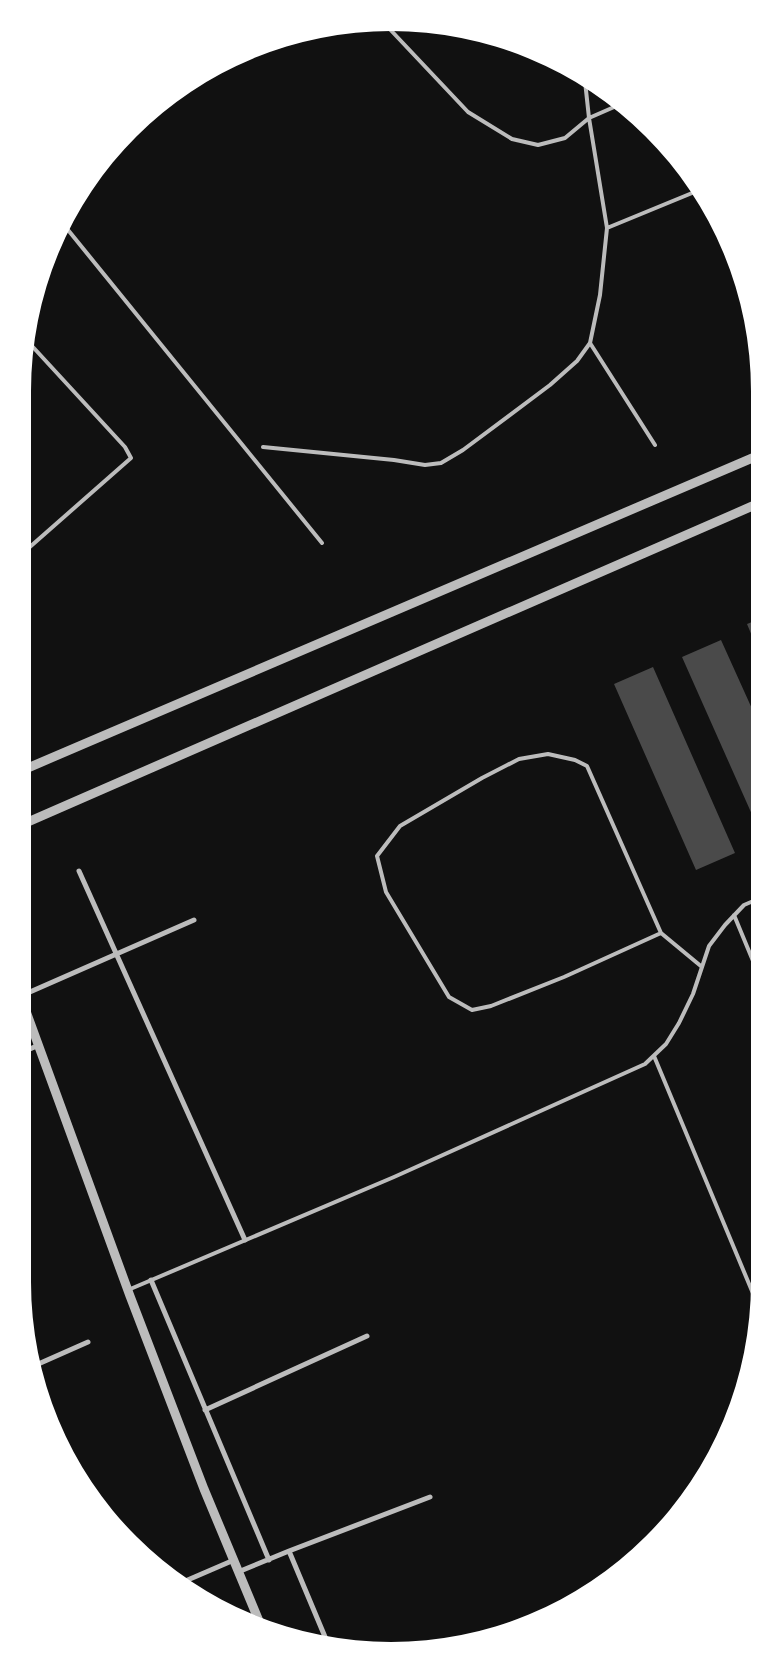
<svg xmlns="http://www.w3.org/2000/svg" width="782" height="1673" viewBox="0 0 782 1673" font-family="'Public Sans',sans-serif">
<style>
.building{fill:#4a4a4a}
.lines{fill:none;stroke-linecap:round;stroke-linejoin:round}
.service{stroke:#bcbcbc;stroke-width:4}
.minor{stroke:#bcbcbc;stroke-width:5}
.tertiary{stroke:#bcbcbc;stroke-width:9}
</style>
<rect width="100%" height="100%" fill="#111"/>
<!-- building -->
<path class="building" d="M 757,620 L 757,648 L 747,624 Z
M 721,640 L 758,722 L 758,828 L 682,657 Z
M 653,667 L 735,853 L 696,870 L 614,684 Z"/>
<g class="lines">
<!-- service -->
<path class="service" d="M 384,23 L 468,112 L 512,139 L 538,145 L 565,138 L 589,118 L 621,104
M 64,225 L 322,543
M 607,228 L 697,191
M 590,343 L 655,445
M 263,447 L 394,460 L 425,465 L 441,463 L 463,450 L 550,385 L 577,361 L 590,343 L 600,295 L 607,228 L 589,118 L 585,81
M 23,553 L 131,458 L 125,447 L 32,346 L 27,344
M 734,915 L 758,973
M 661,933 L 564,977 L 491,1006 L 472,1010 L 449,997 L 386,892 L 377,856 L 400,826 L 482,778 L 519,759 L 548,754 L 575,760 L 587,766 L 661,933 L 702,967
M 654,1056 L 757,1303
M 128,1290 L 394,1177 L 645,1064 L 666,1044 L 679,1023 L 693,994 L 709,946 L 725,925 L 744,905 L 758,899"/>
<!-- minor -->
<path class="minor" d="M 79,871 L 245,1240
M 23,995 L 194,920
M 23,1052 L 39,1045
M 151,1280 L 269,1560
M 36,1365 L 88,1342
M 205,1410 L 367,1336
M 289,1551 L 328,1644
M 238,1572 L 289,1551 L 430,1497
M 183,1582 L 234,1560"/>
<!-- tertiary -->
<path class="tertiary" d="M 23,770 L 757,456
M 23,824 L 757,504
M 23,1003 L 130,1296 L 204,1489 L 259,1621"/>
</g>
<!-- crop -->
<path d="M0 0H782V1673H0ZM391 31H391A360 360 0 0 1 751 391V1282A360 360 0 0 1 391 1642H391A360 360 0 0 1 31 1282V391A360 360 0 0 1 391 31Z" fill="#fff" fill-rule="evenodd"/>
</svg>
